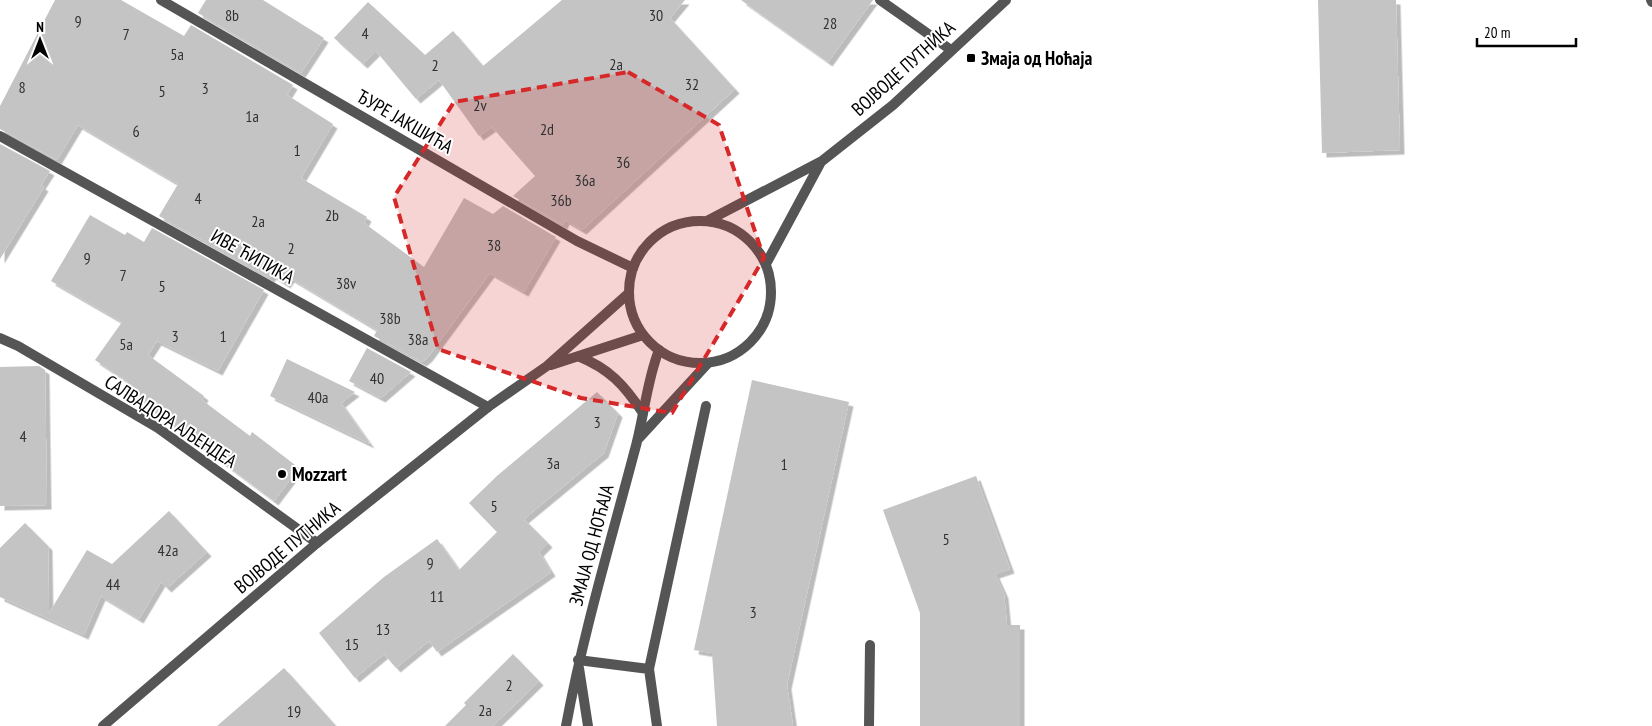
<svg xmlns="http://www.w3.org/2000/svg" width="1652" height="726" viewBox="0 0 1652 726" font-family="'PT Sans Narrow',sans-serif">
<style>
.building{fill:#c4c4c4;filter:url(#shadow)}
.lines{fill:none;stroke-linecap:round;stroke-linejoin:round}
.service{stroke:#555;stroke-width:10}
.minor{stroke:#555;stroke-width:10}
.tertiary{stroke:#555;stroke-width:10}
.marked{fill:#d62828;fill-opacity:0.2;stroke:#d62828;stroke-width:4;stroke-dasharray:10 6;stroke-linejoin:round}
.poi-dot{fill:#000;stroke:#fff;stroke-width:2}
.labels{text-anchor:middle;stroke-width:4;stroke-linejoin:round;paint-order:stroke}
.number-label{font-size:16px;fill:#313131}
.poi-label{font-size:19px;font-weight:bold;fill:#000;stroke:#fff;text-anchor:start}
.street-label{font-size:19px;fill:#000;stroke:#fff}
</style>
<defs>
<filter id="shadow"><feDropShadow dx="4.5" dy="4.5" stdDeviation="0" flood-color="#0004"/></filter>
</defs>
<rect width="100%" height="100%" fill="#fff"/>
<!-- building -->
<path class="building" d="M 55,0 L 121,0 L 184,36 L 191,25 L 293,85 L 287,95 L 333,124 L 301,178 L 367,217 L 364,223 L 424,267 L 464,198 L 493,214 L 503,206 L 556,237 L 524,292 L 490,273 L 428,357 L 422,362 L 374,336 L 377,330 L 290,278 L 286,284 L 272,275 L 270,278 L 159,216 L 178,184 L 78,125 L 57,160 L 0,129 L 0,106 Z
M 206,0 L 263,0 L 324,38 L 301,73 L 198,13 Z
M 562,0 L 685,0 L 670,18 L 735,89 L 582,230 L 565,220 L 563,225 L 513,196 L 535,176 L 492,127 L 479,136 L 439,80 L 416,99 L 376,51 L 363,64 L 334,38 L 368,2 L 425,55 L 453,31 L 483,66 Z
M 741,0 L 873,0 L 828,62 Z
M 1318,0 L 1396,0 L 1400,150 L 1322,153 Z
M 0,144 L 50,171 L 41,185 L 44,187 L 0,259 Z
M 90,215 L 125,235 L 127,232 L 144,242 L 152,228 L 264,290 L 218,371 L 157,341 L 148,355 L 204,396 L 202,400 L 250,436 L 252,432 L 299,468 L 274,501 L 123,388 L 128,382 L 95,360 L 122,322 L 51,281 Z
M 367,348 L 411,372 L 381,398 L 349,381 Z
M 287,359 L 355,392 L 341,403 L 370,444 L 270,396 Z
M 39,366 L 45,370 L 47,505 L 0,506 L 0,367 Z
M 752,380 L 849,402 L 787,685 L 793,726 L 717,726 L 712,653 L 694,650 Z
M 597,392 L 618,413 L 604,453 L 524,519 L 548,543 L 539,552 L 551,572 L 437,652 L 429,641 L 396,668 L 384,654 L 355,678 L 319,633 L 384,577 L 437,539 L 459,570 L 497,532 L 469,503 L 498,475 Z
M 976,476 L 1010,569 L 995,574 L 1004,594 L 1007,625 L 1020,625 L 1020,726 L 920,726 L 920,613 L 883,510 Z
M 169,511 L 207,552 L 167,588 L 161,582 L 139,619 L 101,596 L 84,635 L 0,597 L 0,548 L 25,523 L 48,546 L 49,613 L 87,550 L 112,564 Z
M 513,654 L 539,681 L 493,726 L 445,726 L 466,705 L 464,703 Z
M 284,668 L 336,726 L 217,726 Z"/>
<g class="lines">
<!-- service -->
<path class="service" d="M 1651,0 L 1652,2
M 578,660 L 649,669
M 657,726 L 649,669 L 706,406
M 869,726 L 870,645"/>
<!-- minor -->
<path class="minor" d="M 161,0 L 577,241 L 633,268
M 880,0 L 951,50
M 0,136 L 488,407
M 0,338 L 18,346 L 158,428 L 317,543
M 639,438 L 708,363
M 579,668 L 588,726
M 566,726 C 583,634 610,544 634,453 C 644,419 646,383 659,350"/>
<!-- tertiary -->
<path class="tertiary" d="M 707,221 L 822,161 L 893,105 L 1006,0
M629 292a71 71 0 1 1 142 0a71 71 0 1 1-142 0Z
M 766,264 L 821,162
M 578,356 C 610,369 624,385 643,413
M 551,365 L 643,335
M 103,726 L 317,543 L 488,407 L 547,366 L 629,293"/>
</g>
<!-- marked area -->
<path class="marked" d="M 628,72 L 719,125 L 764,258 L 672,413 L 581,398 L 438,349 L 394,197 L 454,102 Z"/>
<!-- markers -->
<g class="poi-dot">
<rect x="966" y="53" width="10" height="10" rx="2.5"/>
<circle cx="282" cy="474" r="5"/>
</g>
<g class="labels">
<!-- number labels -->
<g class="number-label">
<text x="232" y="21">8b</text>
<text x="656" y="21">30</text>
<text x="78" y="27">9</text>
<text x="830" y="29">28</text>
<text x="365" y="39">4</text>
<text x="126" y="40">7</text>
<text x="177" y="60">5a</text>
<text x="616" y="70">2a</text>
<text x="435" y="71">2</text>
<text x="692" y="90">32</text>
<text x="22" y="93">8</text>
<text x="205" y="94">3</text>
<text x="162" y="97">5</text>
<text x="480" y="111">2v</text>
<text x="252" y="122">1a</text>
<text x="547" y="135">2d</text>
<text x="136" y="137">6</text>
<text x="297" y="156">1</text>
<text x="623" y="168">36</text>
<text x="585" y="186">36a</text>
<text x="198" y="204">4</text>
<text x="561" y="206">36b</text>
<text x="332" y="221">2b</text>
<text x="258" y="227">2a</text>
<text x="494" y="251">38</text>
<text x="291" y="254">2</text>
<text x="87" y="264">9</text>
<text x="123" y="281">7</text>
<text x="346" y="289">38v</text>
<text x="162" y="292">5</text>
<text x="390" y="324">38b</text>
<text x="175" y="342">3</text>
<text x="223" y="342">1</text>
<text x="418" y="345">38a</text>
<text x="126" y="350">5a</text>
<text x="377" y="384">40</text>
<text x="318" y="403">40a</text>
<text x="597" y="428">3</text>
<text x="23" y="442">4</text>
<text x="553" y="469">3a</text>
<text x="784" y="470">1</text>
<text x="494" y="512">5</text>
<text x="946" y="545">5</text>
<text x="168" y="556">42a</text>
<text x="430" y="569">9</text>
<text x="113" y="590">44</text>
<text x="437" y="602">11</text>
<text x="753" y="618">3</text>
<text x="383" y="635">13</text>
<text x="352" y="650">15</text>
<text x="509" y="691">2</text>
<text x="485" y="716">2a</text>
<text x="294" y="717">19</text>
</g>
<!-- poi labels -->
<g class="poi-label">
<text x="981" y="65">Змаја од Ноћаја</text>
<text x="292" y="481">Mozzart</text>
</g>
<!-- street labels -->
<g class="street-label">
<text transform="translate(903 68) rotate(-42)" y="7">ВОЈВОДЕ ПУТНИКА</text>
<text transform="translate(405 121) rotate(30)" y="7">ЂУРЕ ЈАКШИЋА</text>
<text transform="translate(253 256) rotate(29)" y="7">ИВЕ ЋИПИКА</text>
<text transform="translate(171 421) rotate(33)" y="7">САЛВАДОРА АЉЕНДЕА</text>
<text transform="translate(591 545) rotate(-75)" y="7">ЗМАЈА ОД НОЋАЈА</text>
<text transform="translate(287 547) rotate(-40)" y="7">ВОЈВОДЕ ПУТНИКА</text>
</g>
</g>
<!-- north arrow -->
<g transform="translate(40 40)" stroke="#ffffff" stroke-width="4" paint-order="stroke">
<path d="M0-4L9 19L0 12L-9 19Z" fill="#000000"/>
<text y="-8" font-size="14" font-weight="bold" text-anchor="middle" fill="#000000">N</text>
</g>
<!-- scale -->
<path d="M1477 38v8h99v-8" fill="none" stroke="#000000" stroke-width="2.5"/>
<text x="1484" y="38" font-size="15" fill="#000000" stroke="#ffffff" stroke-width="4" paint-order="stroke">20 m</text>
</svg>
